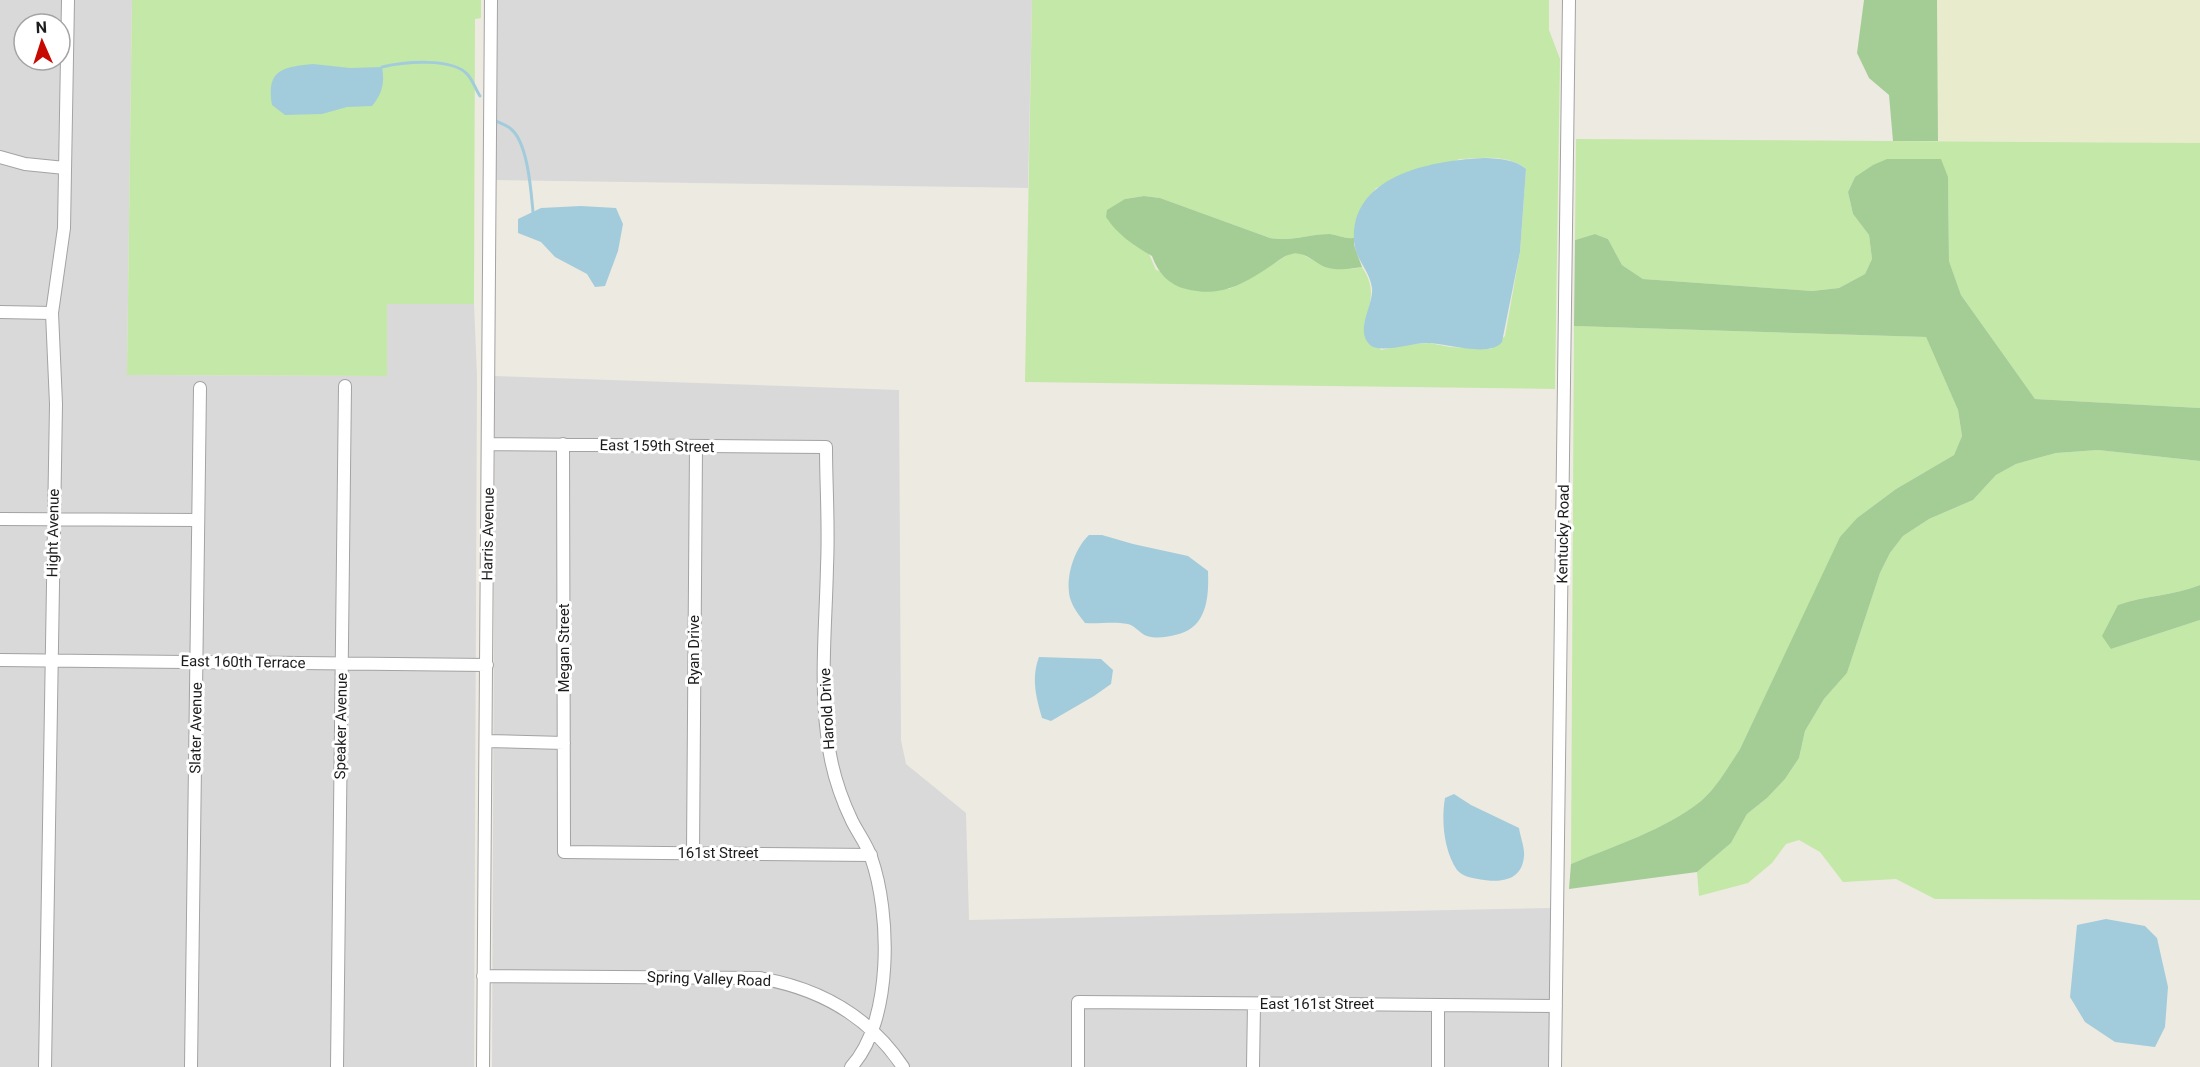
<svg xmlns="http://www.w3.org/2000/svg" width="2200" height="1067" viewBox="0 0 2200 1067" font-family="Roboto,sans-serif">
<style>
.residential{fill:#dad9d9;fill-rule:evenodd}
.farmland{fill:#e9eccc}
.grass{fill:#c4e8a7;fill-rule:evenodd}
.forest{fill:#a4cd96}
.water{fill:#a2ccdb}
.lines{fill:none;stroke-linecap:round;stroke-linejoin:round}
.stream{stroke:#a2ccdb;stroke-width:3}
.minor-casing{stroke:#a3a3a3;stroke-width:14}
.minor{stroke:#fff;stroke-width:12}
.labels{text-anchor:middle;stroke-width:6;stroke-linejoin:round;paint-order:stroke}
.street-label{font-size:15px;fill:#1c1c1c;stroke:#fff}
</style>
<rect width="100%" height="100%" fill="#edeae1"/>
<!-- residential -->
<path class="residential" d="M 0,0 L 132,0 L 127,375 L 387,376 L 387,304 L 474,304 L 477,376 L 474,1067 L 0,1067 ZM 24,24 L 60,24 L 60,60 L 24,60 Z
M 497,0 L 1032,0 L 1028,188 L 496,180 Z
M 495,376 L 899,390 L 901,740 L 906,764 L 966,813 L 969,920 L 1552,908 L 1549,1067 L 492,1067 Z"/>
<!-- farmland -->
<path class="farmland" d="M 1937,0 L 2200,0 L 2200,143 L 1938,141 Z"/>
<!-- grass -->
<path class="grass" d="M 132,0 L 481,0 L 481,18 L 475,19 L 474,304 L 387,304 L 387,376 L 127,375 Z
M 1032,0 L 1549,0 L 1549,30 L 1560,59 L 1555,389 L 1025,382 ZM 1460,159 C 1482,158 1509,154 1526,169 L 1520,252 L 1505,336 L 1491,349 L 1450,347 L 1429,343 L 1405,345 L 1381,350 L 1364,326 C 1370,302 1377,290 1362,267 L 1352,269 L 1311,259 L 1299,253 L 1289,254 L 1246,281 L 1229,289 L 1156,270 L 1125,199 L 1144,196 L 1160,198 L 1270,238 C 1292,242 1309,234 1330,234 C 1338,235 1345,239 1354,238 L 1357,218 L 1376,188 Z
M 1576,139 L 2200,143 L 2200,408 L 2035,399 L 1961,295 L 1949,261 L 1948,177 L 1855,177 L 1848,192 L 1853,214 L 1869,235 L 1872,259 L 1865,274 L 1839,288 L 1812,291 L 1643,279 L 1622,265 L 1608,239 L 1595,234 L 1575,240 Z
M 1574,326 L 1926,337 L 1958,410 L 1962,436 L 1954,455 L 1896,489 L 1857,518 L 1841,537 L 1740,749 C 1728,767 1717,787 1701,801 C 1665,830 1613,846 1571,864 Z
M 2098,450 L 2200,461 L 2200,585 C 2174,596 2145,595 2118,605 L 2111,649 L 2200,620 L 2200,900 L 1935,899 L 1896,879 L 1843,882 L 1820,852 L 1799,840 L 1786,844 L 1772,863 L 1748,883 L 1699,896 L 1697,872 L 1731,843 L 1747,814 L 1767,798 L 1785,779 L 1799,758 L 1805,731 L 1824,699 L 1847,673 L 1880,573 L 1890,553 L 1903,536 L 1929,519 L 1973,500 L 1996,475 L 2016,464 L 2056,453 Z"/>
<!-- forest -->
<path class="forest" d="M 1864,0 L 1937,0 L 1938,141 L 1893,141 L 1889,95 L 1869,78 L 1857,53 Z
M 1887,159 L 1941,159 L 1948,177 L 1949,261 L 1961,295 L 2035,399 L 2200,408 L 2200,461 L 2098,450 L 2056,453 L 2016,464 L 1996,475 L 1973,500 L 1929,519 L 1903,536 L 1890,553 L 1880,573 L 1847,673 L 1824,699 L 1805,731 L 1799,758 L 1785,779 L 1767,798 L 1747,814 L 1731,843 L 1697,872 L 1569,889 L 1571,864 C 1613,846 1665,830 1701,801 C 1717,787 1728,767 1740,749 L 1840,537 L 1857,518 L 1896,489 L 1954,455 L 1962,436 L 1958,410 L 1926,337 L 1574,326 L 1575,240 L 1595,234 L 1608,239 L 1622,265 L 1643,279 L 1812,291 L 1839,288 L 1865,274 L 1872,259 L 1869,235 L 1853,214 L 1848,192 L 1855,177 L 1873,165 Z
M 1144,196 L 1160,198 L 1270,238 C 1292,242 1309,234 1330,234 C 1338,235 1345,239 1354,238 L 1354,245 L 1362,267 C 1351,269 1336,271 1325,267 C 1314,262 1304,251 1292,254 C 1285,255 1278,261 1272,265 C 1244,284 1221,298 1186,289 C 1169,285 1158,273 1152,256 C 1133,245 1118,235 1106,217 L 1107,210 L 1125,199 Z
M 2200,585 L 2200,620 L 2111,649 L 2102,636 L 2118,605 C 2145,595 2174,596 2200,585 Z"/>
<!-- water -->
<path class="water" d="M 313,64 L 350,68 L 382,67 C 385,83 382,94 372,106 L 347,107 L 322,114 L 285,115 L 272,105 C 266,70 282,67 313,64 Z
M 1485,158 C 1500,159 1515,159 1526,169 L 1520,252 L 1502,342 C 1490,358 1446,343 1427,343 C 1412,343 1380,354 1370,345 C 1354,330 1374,305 1372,288 C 1370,271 1355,259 1354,241 C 1350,174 1435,160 1485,158 Z
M 581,206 L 616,208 L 623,224 L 618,251 L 605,286 L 595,287 L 587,274 L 555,257 L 541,242 L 518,233 L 518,219 L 541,208 Z
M 1089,535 L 1102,535 L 1133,544 L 1188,556 L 1208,571 C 1209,598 1207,629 1175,635 C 1166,637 1157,639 1147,636 C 1140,634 1136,626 1128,624 C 1113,621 1100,624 1085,623 C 1079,615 1073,608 1070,598 C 1065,578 1074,549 1089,535 Z
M 1039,657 L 1101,659 L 1113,670 L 1111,684 L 1094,696 L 1051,721 L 1042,718 C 1036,697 1031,678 1039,657 Z
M 1454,794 L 1471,805 L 1519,828 C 1520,836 1525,848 1524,856 C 1522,882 1499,883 1478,879 C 1471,878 1462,876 1457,870 C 1444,851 1441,821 1445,798 Z
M 2106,919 L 2145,926 L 2157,938 L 2168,987 L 2165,1027 L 2155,1047 L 2115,1042 L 2085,1022 L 2070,997 L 2077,925 Z"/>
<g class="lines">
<!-- stream -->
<path class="stream" d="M 382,67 C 403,62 453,57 468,75 C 473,81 476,90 480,96
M 494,120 C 499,123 507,125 511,129 C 528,143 531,191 533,212"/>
<defs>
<path id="minor" d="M 0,157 L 25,164 L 65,168
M 0,312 L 52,313
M 489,444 L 826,447 C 826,487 829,526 827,566 C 826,621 820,679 827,734 C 830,764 839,794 852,821 C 858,833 867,845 871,857 C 891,913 893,1022 851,1067
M 563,444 L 564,852 L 871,855
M 0,519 L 198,520
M 0,660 L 487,665
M 486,741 L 564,743
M 693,853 L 696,446
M 483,976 L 759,978 C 819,988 869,1016 903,1067
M 1438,1005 L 1438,1067
M 45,1067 L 56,404 L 52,313 L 64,228 L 68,0
M 191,1067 L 200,388
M 337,1067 L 345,386
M 483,1067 L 491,0
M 1078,1067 L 1078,1002 L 1556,1006
M 1253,1067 L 1254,1004
M 1555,1067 L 1569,0"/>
</defs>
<!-- minor casing -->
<use href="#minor" class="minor-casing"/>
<!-- minor -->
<use href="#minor" class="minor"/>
</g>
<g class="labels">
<!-- street labels -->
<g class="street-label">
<text transform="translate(657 446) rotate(1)" y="5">East 159th Street</text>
<text transform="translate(53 533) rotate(-89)" y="5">Hight Avenue</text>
<text transform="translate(488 534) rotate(-89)" y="5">Harris Avenue</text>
<text transform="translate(1563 534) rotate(-89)" y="5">Kentucky Road</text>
<text transform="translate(564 648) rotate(-90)" y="5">Megan Street</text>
<text transform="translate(694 650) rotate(-90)" y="5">Ryan Drive</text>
<text transform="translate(243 662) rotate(1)" y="5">East 160th Terrace</text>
<text transform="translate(827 709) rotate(-93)" y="5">Harold Drive</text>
<text transform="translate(341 726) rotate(-89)" y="5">Speaker Avenue</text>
<text transform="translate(196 728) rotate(-89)" y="5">Slater Avenue</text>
<text x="718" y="858">161st Street</text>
<text transform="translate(709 979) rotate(2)" y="5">Spring Valley Road</text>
<text x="1317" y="1009">East 161st Street</text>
</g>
</g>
<!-- north arrow -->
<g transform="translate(42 42) rotate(357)"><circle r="28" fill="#ffffff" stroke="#a4a4a4" stroke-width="1.5"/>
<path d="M0-4.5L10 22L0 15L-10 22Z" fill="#c60a02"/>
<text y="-9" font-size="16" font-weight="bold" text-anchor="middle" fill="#1c1c1c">N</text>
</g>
</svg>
